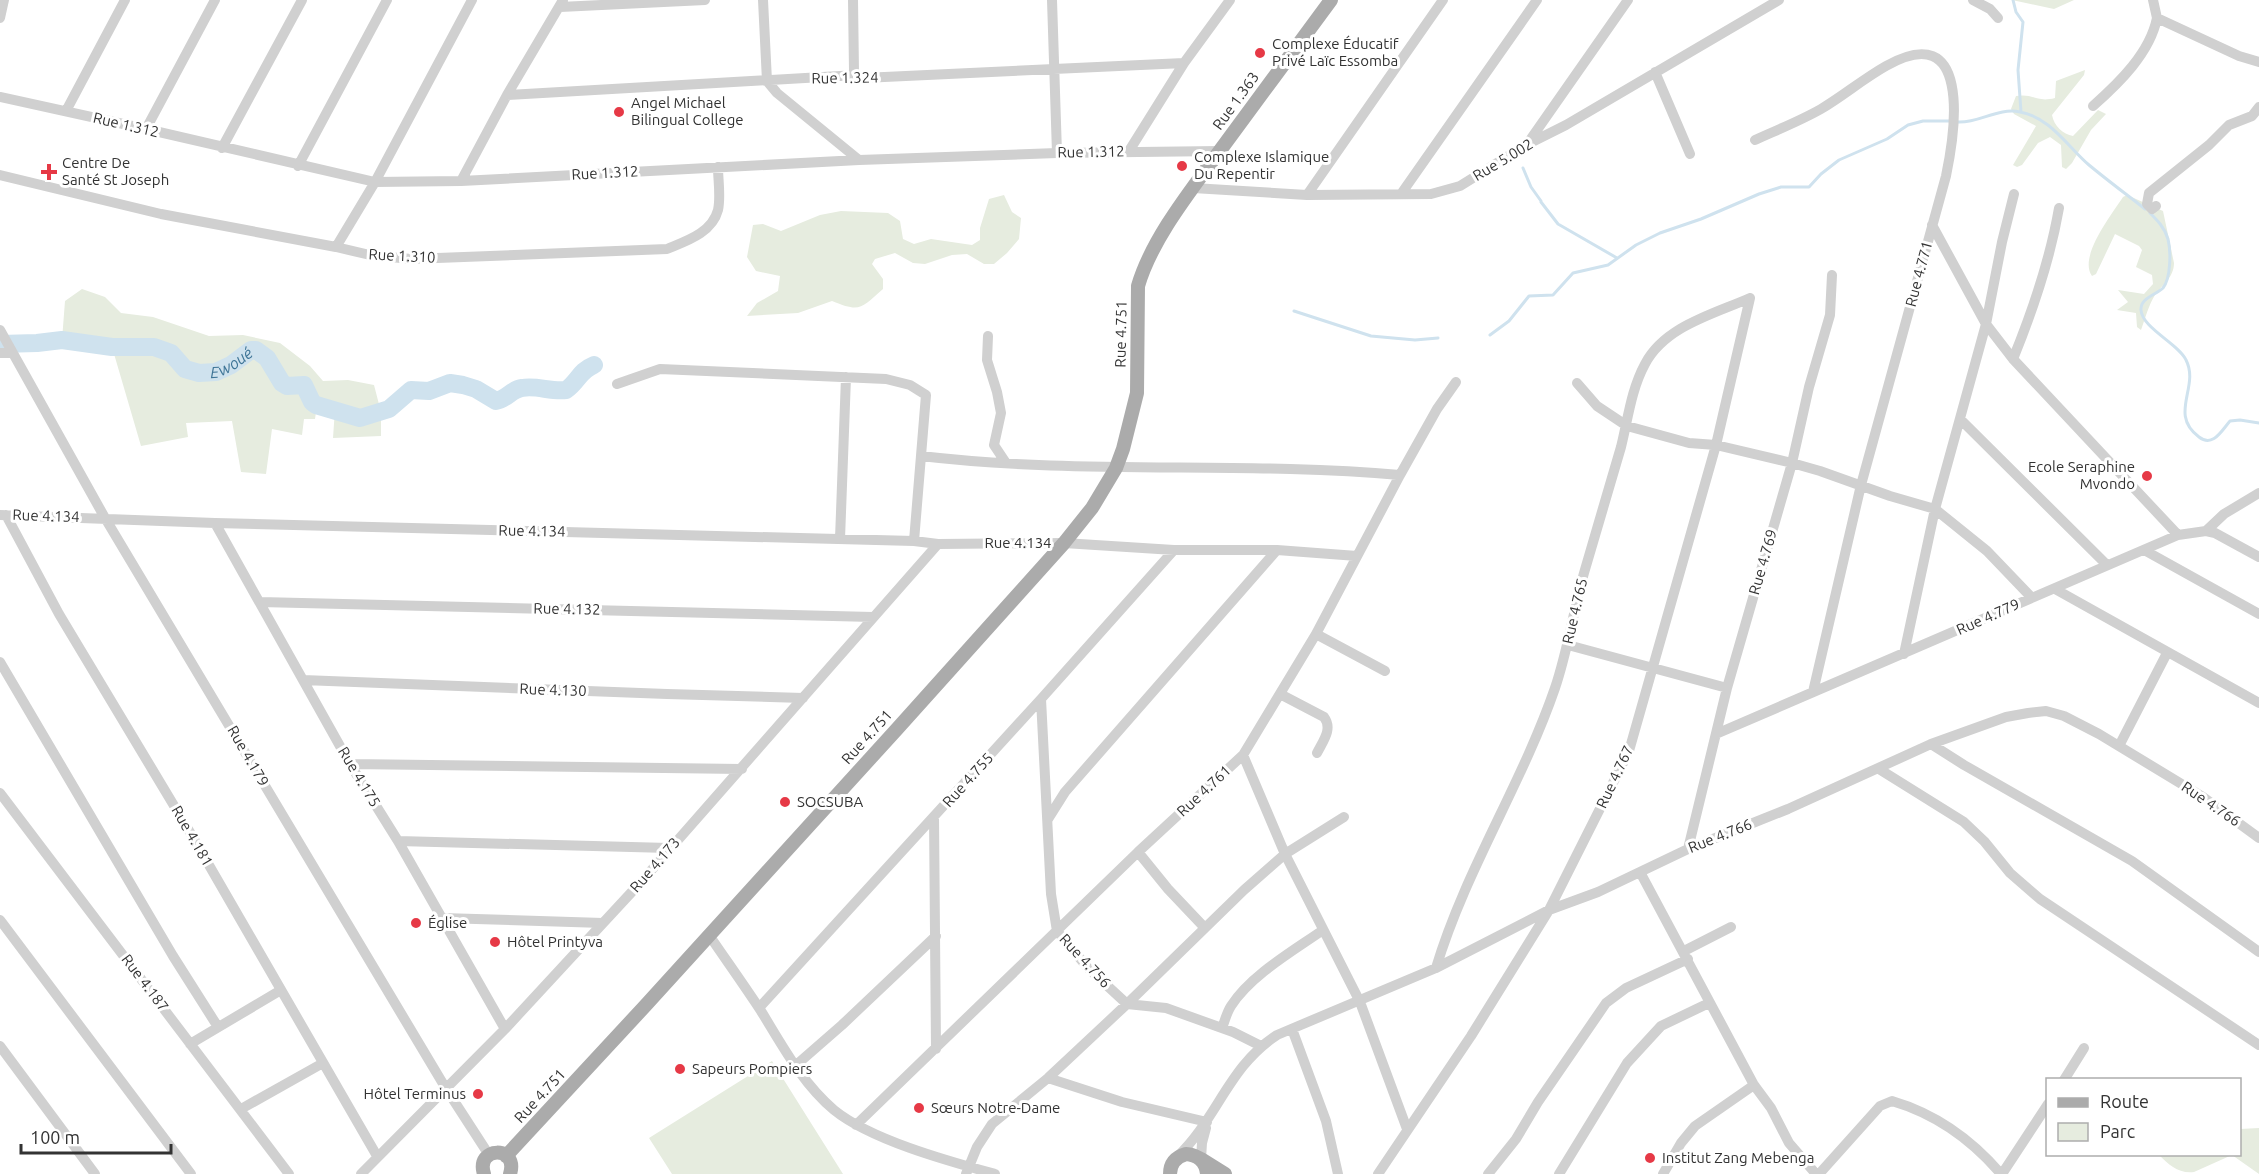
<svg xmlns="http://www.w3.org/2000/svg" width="2259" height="1174" viewBox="0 0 2259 1174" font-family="Ubuntu,sans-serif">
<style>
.green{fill:#e6ecdf}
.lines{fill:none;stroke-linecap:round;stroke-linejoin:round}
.stream{stroke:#cfe2ee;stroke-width:3}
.river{stroke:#cfe2ee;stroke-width:18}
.minor{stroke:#d0d0d0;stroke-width:10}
.major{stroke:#ababab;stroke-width:14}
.poi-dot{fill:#e63946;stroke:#fff;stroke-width:2}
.labels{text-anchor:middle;stroke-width:6;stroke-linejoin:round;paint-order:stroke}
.poi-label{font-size:15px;fill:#333;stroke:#fff;text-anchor:start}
.street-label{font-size:15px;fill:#333;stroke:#fff}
.water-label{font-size:16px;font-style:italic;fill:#3f7597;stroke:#fff}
</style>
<rect width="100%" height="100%" fill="#fff"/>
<!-- green -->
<path class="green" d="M 2012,0 L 2074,0 L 2054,9 Z
M 2085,70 L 2084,75 L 2052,115 C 2054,126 2063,134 2073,136 L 2098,110 L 2106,114 L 2091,130 L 2072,163 L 2066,169 L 2062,167 L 2061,145 L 2050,137 L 2038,143 L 2022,165 L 2017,167 L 2013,165 L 2036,126 L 2014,114 L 2011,109 L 2016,96 C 2034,93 2036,103 2055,98 L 2056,81 Z
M 1004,195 L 1012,212 L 1021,218 L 1019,239 L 1007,253 L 994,264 L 984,264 L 967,254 L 952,255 L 925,264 L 913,263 L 895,253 L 875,259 L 872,264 L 883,279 L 883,289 C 861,308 861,313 832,301 L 798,313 L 747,316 L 757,303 L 778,291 L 780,276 L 756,271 L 747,257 L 753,225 L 763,224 L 781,231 L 820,215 L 841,211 L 888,213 L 900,221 L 903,239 L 914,244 L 931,239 L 972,245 L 980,240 L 980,228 L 989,199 Z
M 2127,195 L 2163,211 L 2174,263 C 2174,277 2163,284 2155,295 C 2149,304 2145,319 2141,330 L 2137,327 L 2136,313 L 2117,310 L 2128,302 L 2118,290 L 2144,294 L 2153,284 L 2152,275 L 2136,267 L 2142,250 L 2139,246 L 2115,234 L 2096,274 L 2092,276 C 2078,257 2112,214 2123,197 Z
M 82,289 L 105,297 L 121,313 L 153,317 L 209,336 L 243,335 L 280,343 L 310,366 L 323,381 L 348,380 L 374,385 L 381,412 L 381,436 L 333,438 L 335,409 L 317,405 L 315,419 L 304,419 L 302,435 L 272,429 L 266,474 L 241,472 L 232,421 L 186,423 L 188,437 L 141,446 L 112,347 L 62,340 L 65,301 Z
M 772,1061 L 843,1174 L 672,1174 L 649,1138 Z
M 2259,1128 L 2259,1174 L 2232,1155 L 2194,1172 C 2179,1174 2169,1165 2159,1155 L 2240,1154 L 2240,1129 Z"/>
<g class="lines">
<!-- stream -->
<path class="stream" d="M 2013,0 L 2016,12 L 2023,22 L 2018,70 L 2021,112
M 1957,122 C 1978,124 1998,107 2020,112 C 2050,117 2068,147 2089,165 C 2107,180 2126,194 2145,209
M 1523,168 L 1531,187 L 1541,201
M 1541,202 L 1558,224 L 1617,258
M 2150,213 C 2157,220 2165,228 2168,239 C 2171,251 2171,278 2163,288 C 2156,295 2140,298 2141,310 C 2142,328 2179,344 2186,360 C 2200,387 2168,414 2199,437 C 2213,448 2222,430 2230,421 L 2240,420 L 2259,423
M 1294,311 L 1371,336 L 1415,340 L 1438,338
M 1490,335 L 1509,321 L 1529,296 L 1553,295 L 1573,273 L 1608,265 L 1636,245 L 1660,233 L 1701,219 L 1759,194 L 1781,187 L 1809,187 L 1821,174 L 1839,160 L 1887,139 L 1908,125 L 1923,121 L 1950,121"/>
<!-- river -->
<path class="river" id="s1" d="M 0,344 L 37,343 L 62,340 L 112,347 L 154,347 L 171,353 L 185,369 L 199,373 L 216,372 L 231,365 L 251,350 L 256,350 L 267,358 L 282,383 L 287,386 L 304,385 L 312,402 L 316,405 L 360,418 L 389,409 L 411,390 L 429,391 L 450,383 L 463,385 L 476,389 L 496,401 C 507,399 512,389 522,388 C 536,385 551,392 566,390 C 578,382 579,371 594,365"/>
<!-- minor -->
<path class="minor" d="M 763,0 L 767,81 L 777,93 L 859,160
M 853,0 L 854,71 L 857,75
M 1052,0 L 1057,153
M 1973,0 L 1990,9 L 1998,18
M 2153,0 L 2157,18 L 2239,56 L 2259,62
M 560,7 L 705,0
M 0,18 L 4,0
M 1655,72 L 1690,154
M 507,95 L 857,75 L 863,78 L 1184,63
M 0,97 L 146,129 L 375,182 L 461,181 L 859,160 L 1057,153 L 1220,151
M 2093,106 C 2119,83 2150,53 2157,18
M 66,111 L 125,0
M 146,129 L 215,0
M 1755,140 C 1777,130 1800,121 1821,109 C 1843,96 1863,79 1886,66 C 1971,18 1956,128 1946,176 L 1861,485 L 1813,692
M 1528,143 L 1628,0
M 222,148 L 302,0
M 1129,151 L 1184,63 L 1230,0
M 298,166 L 387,0
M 0,175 L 161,214 L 336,247 L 370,255 L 411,259 L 667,249 C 686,241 712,233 718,210 C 721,197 718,180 718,167
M 461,181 L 507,95 L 563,0
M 1193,188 L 1307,195 L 1431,194 L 1460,186 L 1526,145 L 1566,125 L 1779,0
M 1401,194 L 1537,0
M 1307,195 L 1443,0
M 2156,206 L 2152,209 L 2147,204 L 2149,193 L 2209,145 L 2229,125 L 2252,116 L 2259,107
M 1932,225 L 1986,324 L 2013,359 L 2178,535
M 336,247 L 375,182 L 472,0
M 0,330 L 105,518 L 445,1087 L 489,1155
M 988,336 L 987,360 L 997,392 L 1001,413 L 994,445 L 1006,463
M 0,353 L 13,353
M 2013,359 C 2033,310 2050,260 2059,208
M 1577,383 L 1597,406 L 1627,426 L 1689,443 L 1716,445 L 1792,463 L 1820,471 L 1890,496 L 1935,509 L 1987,551 L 2032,598
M 617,384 L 660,369 L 886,379 L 910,385 L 926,395 L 914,541
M 1961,420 L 2107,565
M 921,456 C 1080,475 1241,461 1400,475
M 0,515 L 215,523 L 914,541 L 938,544 L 1064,543 L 1174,550 L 1277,550 L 1357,556
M 6,515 L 59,614 L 191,834 L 377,1156
M 215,523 L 350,764 L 398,841 L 505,1029
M 2206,531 L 2224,514 L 2259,493
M 840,539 L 846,377
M 2144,550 L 2259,614
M 2055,589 L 2259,703
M 260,602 L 873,617
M 1316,634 L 1385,671
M 1568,645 L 1727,688
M 1904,654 L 1935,509 L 1986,324 L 2002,242 L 2014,194
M 0,662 L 173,956 L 218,1027
M 303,680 L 667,694 L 803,698
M 1280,694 L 1324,717 C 1333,729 1323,741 1317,753
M 1041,699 L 1051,894 L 1057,931 L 1088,968 L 1127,1004 L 1166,1008 L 1233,1032 L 1261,1046
M 1716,734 L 2178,535 L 2206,531 L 2215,533 L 2259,557
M 1931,744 L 1964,765 L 2132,861 L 2259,952
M 2119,746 L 2167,653
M 1243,755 L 1285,854 L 1360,1002 L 1407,1129
M 350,764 L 742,769
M 1879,769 L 1964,822 L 1984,841 L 2010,873 L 2040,899 L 2259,1045
M 0,793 L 289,1174
M 934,817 L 936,1049
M 1048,819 L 1065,792 L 1277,550
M 398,841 L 669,848
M 1688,849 L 1727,688 L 1792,463 L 1809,387 L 1830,315 L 1832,275
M 1138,852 L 1168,889 L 1204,927
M 1640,872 L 1754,1085 L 1771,1108 L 1789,1143 L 1816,1174
M 442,918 L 603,923
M 0,920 L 191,1174
M 709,935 C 726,960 744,985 761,1011 C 782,1045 802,1083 834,1110 C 871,1140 948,1161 995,1174
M 1684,951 L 1731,927
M 1436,968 C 1465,871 1522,784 1555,688 C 1568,650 1573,612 1584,573 C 1596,531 1609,489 1621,447 C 1628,419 1631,390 1645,364 C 1665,326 1714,314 1750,298
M 759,1008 L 1041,699 L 1174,550
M 1222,1028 C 1225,1020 1227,1012 1231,1006 C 1251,975 1293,951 1323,930
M 1292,1029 L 1326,1121 L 1338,1174
M 190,1044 L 281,990
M 0,1046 L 95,1174
M 795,1066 L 842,1025 L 936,936
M 1048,1078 L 1122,1102 L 1207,1122
M 2064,1080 L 2084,1048
M 241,1109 L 323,1063
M 856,1125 L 1138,852 L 1243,755 L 1316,634 L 1400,475 L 1437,409 L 1456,382
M 1177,1157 C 1218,1118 1228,1067 1277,1035 L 1436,968 L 1549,910 L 1598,892 L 1688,849 L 1788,809 L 1931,744 L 2006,717 L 2028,713 L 2046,711 L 2064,716 L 2099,734 L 2203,797 L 2259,838
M 1201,1159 L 1202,1143 L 1206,1128
M 361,1174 L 505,1029 L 641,882 L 938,544
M 966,1174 L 977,1147 L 992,1124 L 1048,1078 L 1127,1004 L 1244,890 L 1285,854 L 1344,817
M 1378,1174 L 1471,1036 L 1549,910 L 1629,751 L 1716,445 L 1750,298
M 1488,1174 L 1516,1139 L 1538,1102 L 1606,1003 L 1626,988 L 1688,959
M 1559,1174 L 1627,1063 L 1661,1026 L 1709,1003
M 1663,1174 L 1681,1143 L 1695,1126 L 1754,1085
M 1819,1174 L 1880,1106 L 1892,1101 C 1936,1114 1972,1140 2001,1174
M 2002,1174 L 2048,1104"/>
<!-- major -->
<path class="major" d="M 506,1156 L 645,1006 L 897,729 L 1064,543 L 1092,508 L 1116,468 L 1123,449 L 1137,393 L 1138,286 C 1151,241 1188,194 1216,156 C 1254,104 1293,52 1331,0
M 1201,1159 L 1225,1174
M 484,1174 C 475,1146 519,1145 510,1174
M 1170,1174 C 1170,1163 1176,1157 1186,1154 C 1199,1155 1206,1162 1207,1174"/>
</g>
<!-- markers -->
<g class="poi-dot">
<circle cx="1260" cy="53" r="6"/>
<circle cx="619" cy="112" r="6"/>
<circle cx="1182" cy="166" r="6"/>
<path d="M46 163h6v6h6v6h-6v6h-6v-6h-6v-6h6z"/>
<circle cx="2147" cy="476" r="6"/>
<circle cx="785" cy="802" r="6"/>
<circle cx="416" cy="923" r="6"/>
<circle cx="495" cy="942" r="6"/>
<circle cx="680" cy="1069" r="6"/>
<circle cx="478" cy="1094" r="6"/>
<circle cx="919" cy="1108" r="6"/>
<circle cx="1650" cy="1158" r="6"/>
</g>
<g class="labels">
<!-- poi labels -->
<g class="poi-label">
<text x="1272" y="49">Complexe Éducatif<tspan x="1272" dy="17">Privé Laïc Essomba</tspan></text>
<text x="631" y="108">Angel Michael<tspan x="631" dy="17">Bilingual College</tspan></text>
<text x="1194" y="162">Complexe Islamique<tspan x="1194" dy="17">Du Repentir</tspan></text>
<text x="62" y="168">Centre De<tspan x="62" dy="17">Santé St Joseph</tspan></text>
<text x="2135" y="472" text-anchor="end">Ecole Seraphine<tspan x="2135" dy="17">Mvondo</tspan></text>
<text x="797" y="807">SOCSUBA</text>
<text x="428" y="928">Église</text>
<text x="507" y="947">Hôtel Printyva</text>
<text x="692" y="1074">Sapeurs Pompiers</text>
<text x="466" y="1099" text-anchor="end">Hôtel Terminus</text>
<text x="931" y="1113">Sœurs Notre-Dame</text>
<text x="1662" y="1163">Institut Zang Mebenga</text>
</g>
<!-- street labels -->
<g class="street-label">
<text transform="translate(845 78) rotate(-1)" y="5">Rue 1.324</text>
<text transform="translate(1236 101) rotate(-54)" y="5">Rue 1.363</text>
<text transform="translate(126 125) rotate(13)" y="5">Rue 1.312</text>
<text transform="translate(1091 152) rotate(-1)" y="5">Rue 1.312</text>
<text transform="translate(1503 160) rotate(-31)" y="5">Rue 5.002</text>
<text transform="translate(605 173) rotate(-3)" y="5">Rue 1.312</text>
<text transform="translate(402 256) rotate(3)" y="5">Rue 1.310</text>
<text transform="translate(1919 274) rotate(-75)" y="5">Rue 4.771</text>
<text transform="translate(1121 334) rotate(-89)" y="5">Rue 4.751</text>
<text transform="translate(46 516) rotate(2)" y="5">Rue 4.134</text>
<text transform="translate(532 531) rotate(1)" y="5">Rue 4.134</text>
<text x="1018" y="548">Rue 4.134</text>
<text transform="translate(1763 562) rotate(-74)" y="5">Rue 4.769</text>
<text transform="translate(567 609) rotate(1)" y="5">Rue 4.132</text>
<text transform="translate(1575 611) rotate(-77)" y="5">Rue 4.765</text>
<text transform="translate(1988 617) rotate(-24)" y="5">Rue 4.779</text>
<text transform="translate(553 690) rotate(2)" y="5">Rue 4.130</text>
<text transform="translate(867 737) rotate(-48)" y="5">Rue 4.751</text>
<text transform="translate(248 756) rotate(60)" y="5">Rue 4.179</text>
<text transform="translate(359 777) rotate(59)" y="5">Rue 4.175</text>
<text transform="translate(1615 777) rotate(-65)" y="5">Rue 4.767</text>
<text transform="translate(968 780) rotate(-48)" y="5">Rue 4.755</text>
<text transform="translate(1204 791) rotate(-43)" y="5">Rue 4.761</text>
<text transform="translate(2211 804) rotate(34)" y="5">Rue 4.766</text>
<text transform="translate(192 836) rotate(60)" y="5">Rue 4.181</text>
<text transform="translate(1720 836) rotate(-22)" y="5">Rue 4.766</text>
<text transform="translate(655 865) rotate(-49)" y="5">Rue 4.173</text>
<text transform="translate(1085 961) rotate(47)" y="5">Rue 4.756</text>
<text transform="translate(145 983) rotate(53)" y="5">Rue 4.187</text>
<text transform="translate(540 1096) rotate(-47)" y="5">Rue 4.751</text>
</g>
<!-- water labels -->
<g class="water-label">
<text dy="6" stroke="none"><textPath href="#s1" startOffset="243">Ewoué</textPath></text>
</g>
</g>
<!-- legend -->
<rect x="2046" y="1078" width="195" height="78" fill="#ffffff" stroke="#adadad" stroke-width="1.5"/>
<rect x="2058" y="1098" width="30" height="9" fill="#ababab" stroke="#adadad" stroke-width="1.5"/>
<text x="2100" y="1108" font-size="18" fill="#333333">Route</text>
<rect x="2058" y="1123" width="30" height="18" fill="#e6ecdf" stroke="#adadad" stroke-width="1.5"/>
<text x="2100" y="1138" font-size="18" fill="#333333">Parc</text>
<!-- scale -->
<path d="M21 1144v9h150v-9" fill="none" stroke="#333333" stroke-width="3"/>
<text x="30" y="1144" font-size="18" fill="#333333" stroke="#ffffff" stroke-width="4.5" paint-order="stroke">100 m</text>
</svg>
